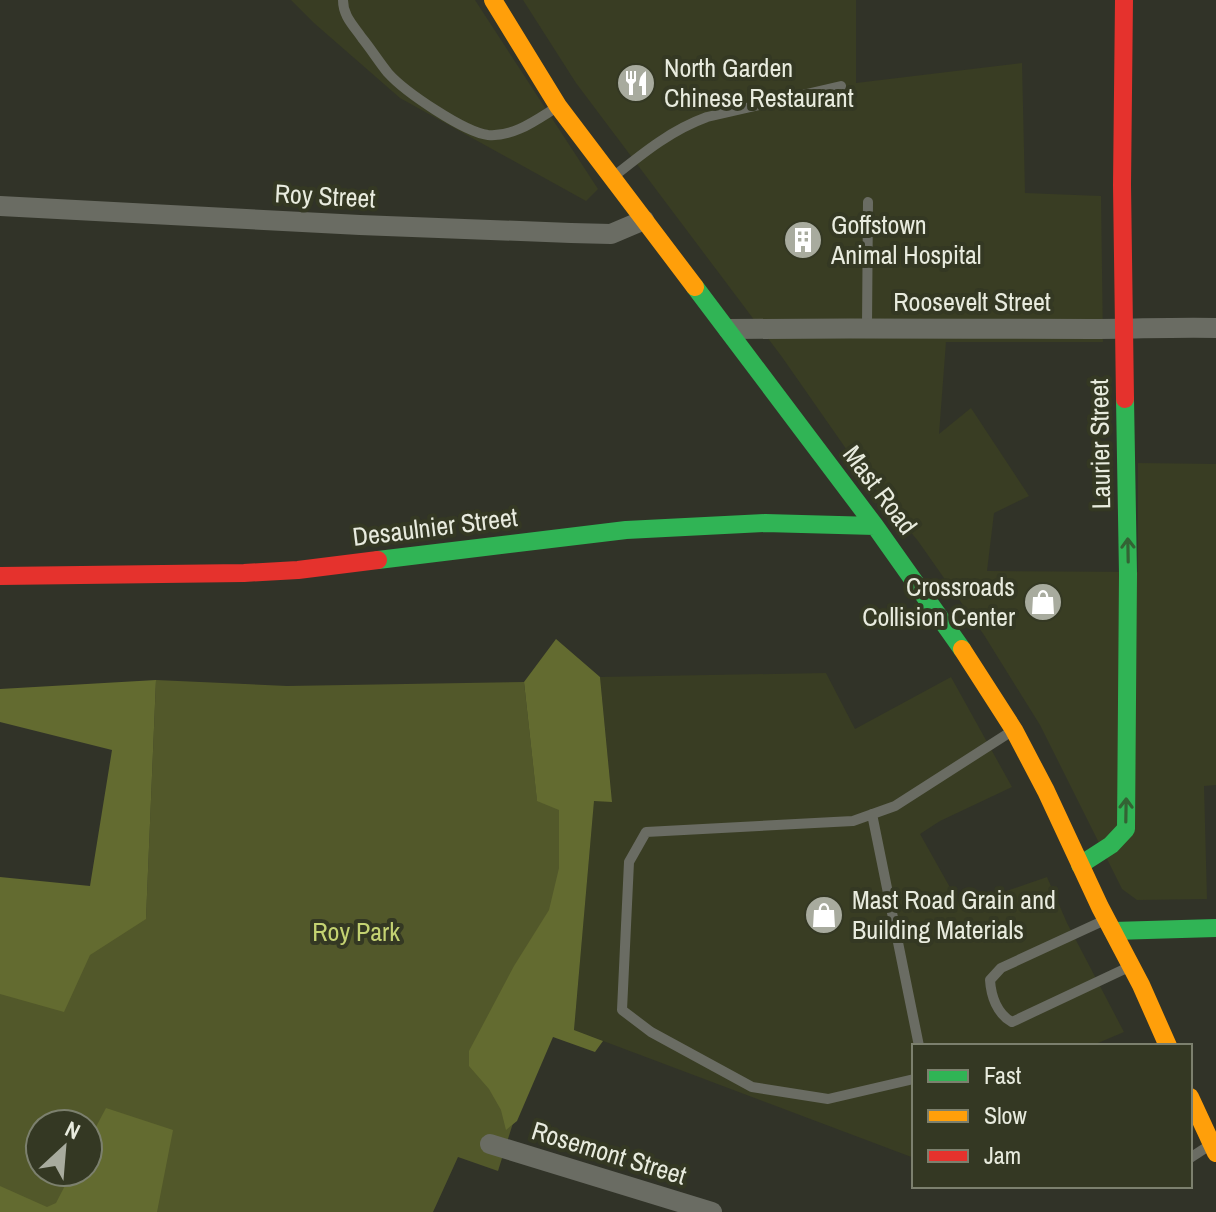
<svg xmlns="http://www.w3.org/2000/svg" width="1216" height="1212" viewBox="0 0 1216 1212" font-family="'Archivo Narrow',sans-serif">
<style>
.built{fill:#393d23}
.green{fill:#52582a;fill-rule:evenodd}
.forest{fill:#636b30}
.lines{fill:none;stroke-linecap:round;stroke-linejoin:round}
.lane{stroke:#6a6c63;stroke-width:10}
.street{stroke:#6a6c63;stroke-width:20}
.fast{stroke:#30b455;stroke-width:18}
.slow{stroke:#ff9f0a;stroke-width:18}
.jam{stroke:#e5322d;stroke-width:18}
.oneway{stroke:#336334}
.labels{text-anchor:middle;stroke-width:8;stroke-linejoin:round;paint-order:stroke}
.poi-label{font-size:26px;fill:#e8ebde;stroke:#343823;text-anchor:start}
.street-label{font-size:26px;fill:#e8ebde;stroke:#343823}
.park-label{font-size:26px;fill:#c4d272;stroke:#343823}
</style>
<rect width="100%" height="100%" fill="#313328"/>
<!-- built -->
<path class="built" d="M 291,0 L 475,0 L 598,189 L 586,201 L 400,98 L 314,23 Z
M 523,0 L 856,0 L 856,83 L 1022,63 L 1025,193 L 1101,196 L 1103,342 L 946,342 L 939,434 L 971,408 L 1029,496 L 994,513 L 987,571 L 1138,572 L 1138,463 L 1216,464 L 1216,785 L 1204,786 L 1207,899 L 1137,900 L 1122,889 L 1040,725 L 984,635 L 918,541 L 865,476 L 782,357 L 576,83 Z
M 826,673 L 855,729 L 951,677 L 1012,787 L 940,821 L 920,834 L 961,907 L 1047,877 L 1067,923 L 1124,1032 L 1091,1046 L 914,1046 L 914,1158 L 574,1030 L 594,800 L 612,801 L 600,677 Z"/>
<!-- green -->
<path class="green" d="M 156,680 L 287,686 L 524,682 L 537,800 L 571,814 L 542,1030 L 498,1171 L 458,1157 L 433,1212 L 0,1212 L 0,901 L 146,918 ZM 40,1124 L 88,1124 L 88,1172 L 40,1172 Z"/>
<!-- forest -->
<path class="forest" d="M 556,639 L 600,677 L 612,802 L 594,801 L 574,1030 L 603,1041 L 595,1052 L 553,1037 L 517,1121 L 506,1130 L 501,1110 L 489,1089 L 469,1066 L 469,1051 L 514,966 L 549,910 L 559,868 L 559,810 L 537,801 L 524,682 Z
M 156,680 L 146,919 L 90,955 L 64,1012 L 0,994 L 0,877 L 90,886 L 112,750 L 0,722 L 0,689 Z
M 106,1108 L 173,1130 L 157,1212 L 0,1212 L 0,1186 L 47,1207 L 56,1203 L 72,1172 L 88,1172 L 88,1142 Z"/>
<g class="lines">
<!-- lane -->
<path class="lane" d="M 343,0 C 343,16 353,25 362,38 C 371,49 379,62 388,73 C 405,92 464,132 488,135 C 514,137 536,120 557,107
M 613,177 C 643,153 671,130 707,117 L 841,86
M 867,327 L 868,202
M 872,814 L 919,1046
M 1105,920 L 1001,968 L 990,980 C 991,996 997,1014 1012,1022 L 1131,966
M 914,1079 L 828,1099 L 752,1087 L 651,1032 L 622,1010 L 629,862 L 646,832 L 853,821 L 895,806 L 1012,731
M 1190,1158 L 1210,1145"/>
<!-- street -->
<path class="street" d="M 0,206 L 360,225 L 571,233 L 611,234 L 644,220
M 728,329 C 850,328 972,329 1094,329 C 1135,329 1175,327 1216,328
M 490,1144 L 712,1212"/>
<!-- fast -->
<path class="fast" d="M 695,287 L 875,526 L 962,649
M 378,560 L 626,530 L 765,523 L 875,526
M 1080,865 L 1111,845 L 1126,829 L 1128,574 L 1125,399
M 1113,931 L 1216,928"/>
<!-- slow -->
<path class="slow" d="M 493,0 L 558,106 L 695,287
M 962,649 L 1014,730 L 1046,791 L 1100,907 L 1141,985 L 1168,1046
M 1190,1097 L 1216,1153"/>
<!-- jam -->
<path class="jam" d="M 1124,0 L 1122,185 L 1125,399
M 0,576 L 244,573 L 298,570 L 378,560"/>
</g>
<!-- one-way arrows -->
<defs><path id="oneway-shaft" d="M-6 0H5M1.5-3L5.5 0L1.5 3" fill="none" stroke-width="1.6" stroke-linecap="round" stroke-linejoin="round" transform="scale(2)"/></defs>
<g class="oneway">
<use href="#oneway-shaft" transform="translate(1128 550) rotate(-91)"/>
<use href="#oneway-shaft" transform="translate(1126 810) rotate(-89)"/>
</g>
<!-- icons -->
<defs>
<symbol id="restaurant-disc" viewBox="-11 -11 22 22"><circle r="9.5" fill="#a8ab9e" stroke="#343823"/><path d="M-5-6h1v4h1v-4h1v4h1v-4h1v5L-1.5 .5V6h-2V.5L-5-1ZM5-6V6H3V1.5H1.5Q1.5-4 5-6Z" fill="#fff"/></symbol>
<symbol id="building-disc" viewBox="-11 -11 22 22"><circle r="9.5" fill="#a8ab9e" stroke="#343823"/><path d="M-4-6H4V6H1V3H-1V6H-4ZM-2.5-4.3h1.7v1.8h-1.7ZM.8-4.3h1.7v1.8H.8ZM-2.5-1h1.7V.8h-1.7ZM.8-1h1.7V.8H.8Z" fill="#fff"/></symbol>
<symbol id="shop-disc" viewBox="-11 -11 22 22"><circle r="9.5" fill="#a8ab9e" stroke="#343823"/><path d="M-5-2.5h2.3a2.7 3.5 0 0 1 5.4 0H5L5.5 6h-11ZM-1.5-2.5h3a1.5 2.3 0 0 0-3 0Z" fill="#fff"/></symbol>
</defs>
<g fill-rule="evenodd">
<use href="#restaurant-disc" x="614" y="61" width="44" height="44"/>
<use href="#building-disc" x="781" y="218" width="44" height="44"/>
<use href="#shop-disc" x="1021" y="580" width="44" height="44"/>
<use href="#shop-disc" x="802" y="893" width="44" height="44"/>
</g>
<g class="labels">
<!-- poi labels -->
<g class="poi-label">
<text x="664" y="77">North Garden<tspan x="664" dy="30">Chinese Restaurant</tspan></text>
<text x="831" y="234">Goffstown<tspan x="831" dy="30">Animal Hospital</tspan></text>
<text x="1015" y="596" text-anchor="end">Crossroads<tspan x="1015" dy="30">Collision Center</tspan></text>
<text x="852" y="909">Mast Road Grain and<tspan x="852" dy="30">Building Materials</tspan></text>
</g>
<!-- street labels -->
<g class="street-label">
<text transform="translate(325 196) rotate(3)" y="9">Roy Street</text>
<text x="972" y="311">Roosevelt Street</text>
<text transform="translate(1100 444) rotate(-91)" y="9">Laurier Street</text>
<text transform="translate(880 490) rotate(53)" y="9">Mast Road</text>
<text transform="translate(435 527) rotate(-7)" y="9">Desaulnier Street</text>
<text transform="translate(609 1153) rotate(17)" y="9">Rosemont Street</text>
</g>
<!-- park labels -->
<g class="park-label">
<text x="356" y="941">Roy Park</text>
</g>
</g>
<!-- legend -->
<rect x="912" y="1044" width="280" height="144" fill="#343823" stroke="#7c806e" stroke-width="2"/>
<rect x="928" y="1070" width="40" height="12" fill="#30b455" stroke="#7c806e" stroke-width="2"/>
<text x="984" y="1084" font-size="24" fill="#e8ebde">Fast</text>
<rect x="928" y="1110" width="40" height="12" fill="#ff9f0a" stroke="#7c806e" stroke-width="2"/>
<text x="984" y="1124" font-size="24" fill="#e8ebde">Slow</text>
<rect x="928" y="1150" width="40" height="12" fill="#e5322d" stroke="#7c806e" stroke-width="2"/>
<text x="984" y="1164" font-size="24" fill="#e8ebde">Jam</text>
<!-- north arrow -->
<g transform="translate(64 1148) rotate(26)"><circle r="38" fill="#343823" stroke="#7c806e" stroke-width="2"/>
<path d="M0-6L14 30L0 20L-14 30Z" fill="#a8ab9e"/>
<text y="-12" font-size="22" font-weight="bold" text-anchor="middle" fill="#e8ebde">N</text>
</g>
</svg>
